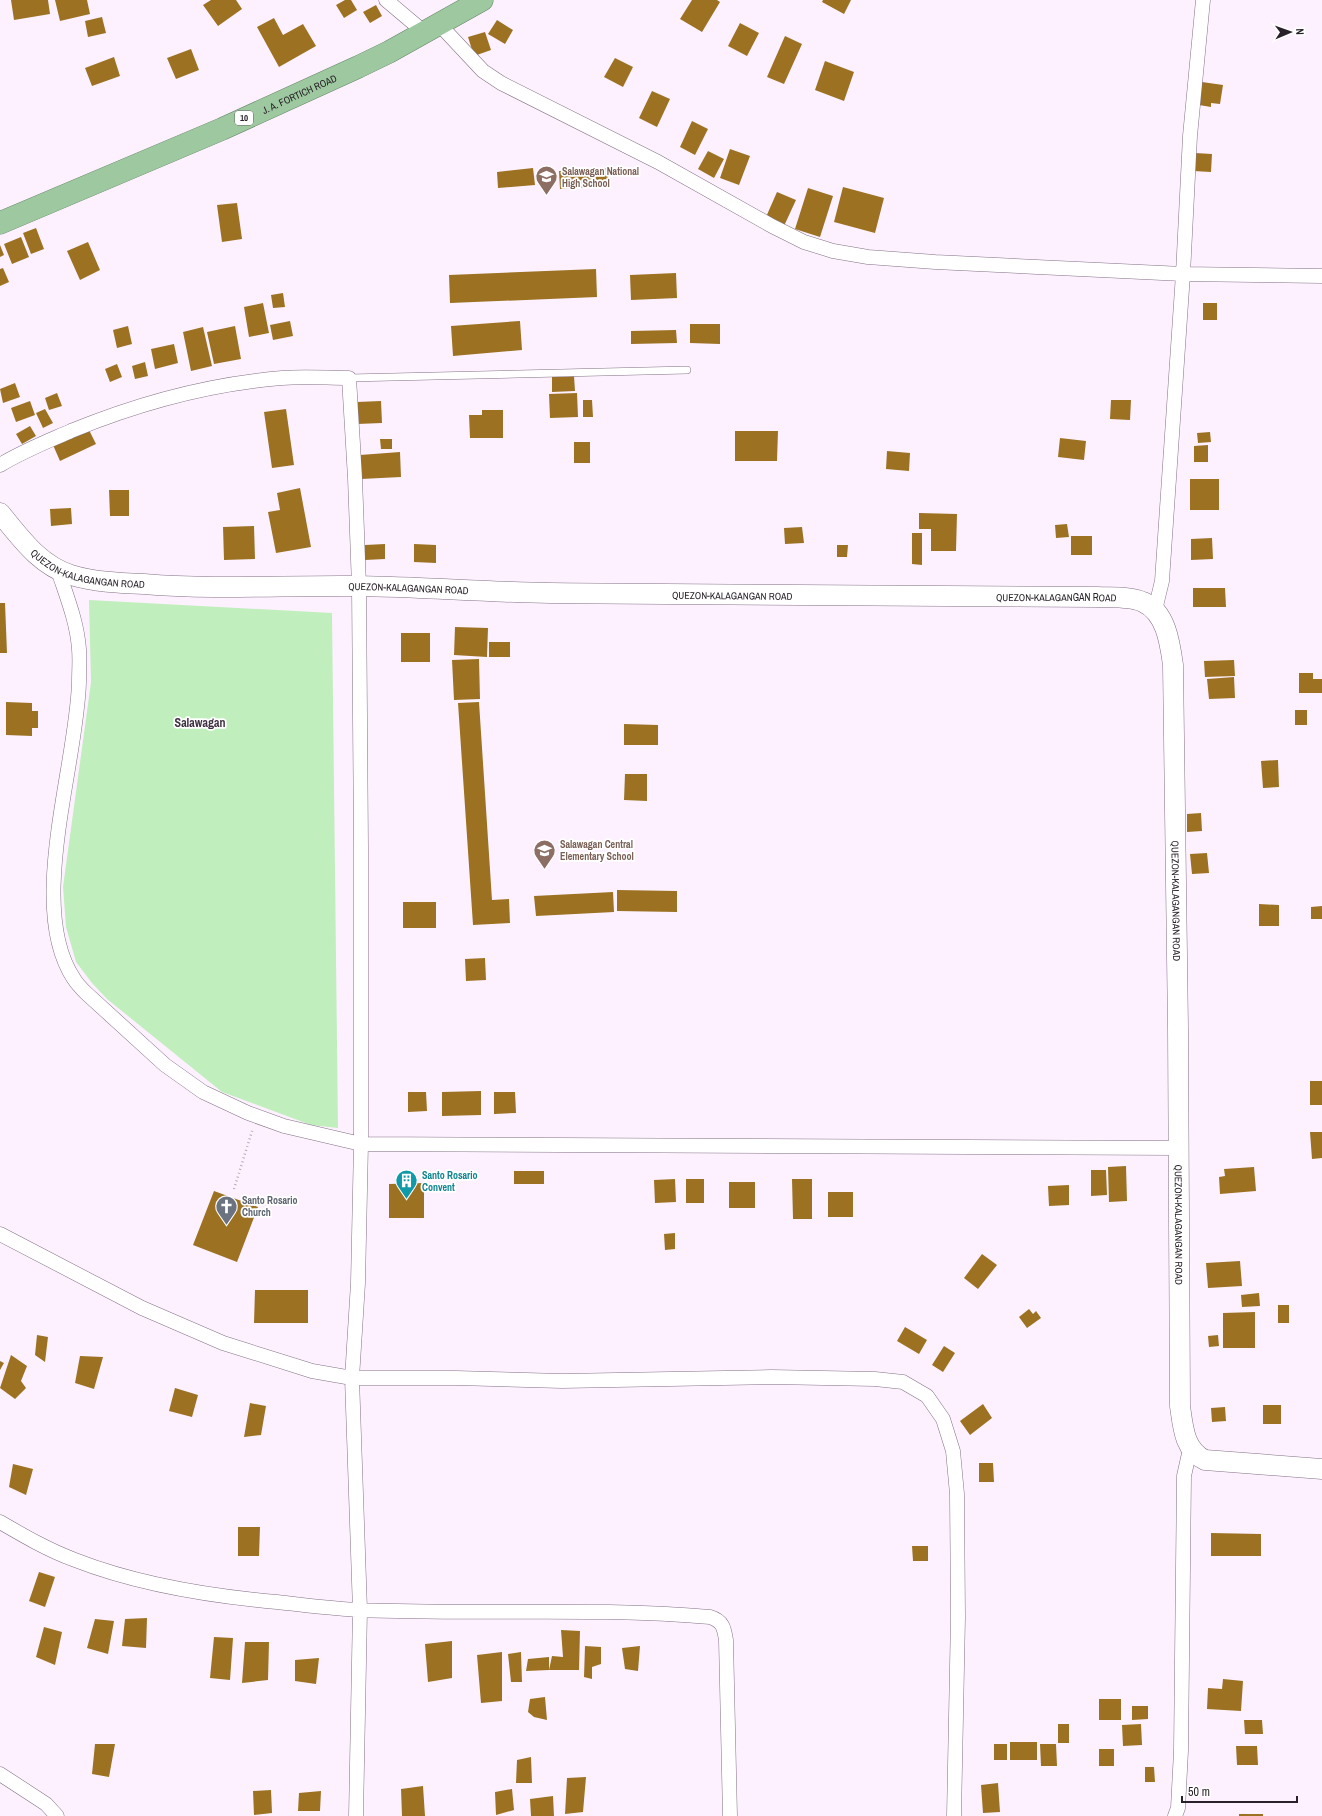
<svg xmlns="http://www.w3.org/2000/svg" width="1322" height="1816" viewBox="0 0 1322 1816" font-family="'Archivo Narrow',sans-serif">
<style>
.green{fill:#c1eebd}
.building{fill:#9c7222}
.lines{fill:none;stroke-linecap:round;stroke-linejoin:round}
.service-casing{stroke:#837186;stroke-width:8}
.minor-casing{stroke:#837186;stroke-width:15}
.secondary-casing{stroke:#837186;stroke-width:21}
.trunk-casing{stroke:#648566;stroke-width:23}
.path{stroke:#b6acb8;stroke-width:2.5;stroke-dasharray:1 3;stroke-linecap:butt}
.service{stroke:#fff;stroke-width:7}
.minor{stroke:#fff;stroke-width:14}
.secondary{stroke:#fff;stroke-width:20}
.trunk{stroke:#9ec89f;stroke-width:22}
.labels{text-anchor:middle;stroke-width:3.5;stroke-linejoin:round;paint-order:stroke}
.shield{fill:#fff;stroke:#686469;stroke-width:1}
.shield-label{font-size:9px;font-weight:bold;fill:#282129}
.street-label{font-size:10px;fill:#282129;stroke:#fff}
.education-label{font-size:10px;font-weight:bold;fill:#785e54;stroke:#fff;text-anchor:start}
.culture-label{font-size:10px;font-weight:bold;fill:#0d838f;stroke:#fff;text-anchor:start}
.worship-label{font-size:10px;font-weight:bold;fill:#5b616d;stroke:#fff;text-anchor:start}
.quarter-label{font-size:12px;font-weight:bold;fill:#3f3042;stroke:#fff}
</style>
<rect width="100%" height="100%" fill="#fdf1ff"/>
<!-- green -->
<path class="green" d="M 89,600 L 332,613 L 338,1128 L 311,1125 L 222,1092 L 107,999 L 92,983 L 76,962 L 66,927 L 63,887 L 91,682 Z"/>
<!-- building -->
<path class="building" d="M 11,0 L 48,0 L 50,14 L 14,20 Z
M 55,0 L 87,0 L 90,14 L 60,21 Z
M 211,0 L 236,0 L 242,9 L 218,26 L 203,5 Z
M 345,0 L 351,0 L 357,10 L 344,18 L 336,5 Z
M 692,0 L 717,0 L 720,2 L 702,32 L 680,19 Z
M 823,0 L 851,0 L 844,14 L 822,2 Z
M 376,5 L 382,16 L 370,23 L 363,12 Z
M 102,17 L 106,33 L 88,37 L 85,21 Z
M 274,18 L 283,35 L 303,24 L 316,46 L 279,67 L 257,27 Z
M 497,20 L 513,30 L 505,44 L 488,34 Z
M 740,23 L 759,33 L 747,56 L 728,46 Z
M 485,32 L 491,50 L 474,56 L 468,37 Z
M 785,36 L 802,44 L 784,84 L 767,77 Z
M 191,49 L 199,70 L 176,79 L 167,58 Z
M 114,57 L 120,76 L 92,86 L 85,68 Z
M 615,58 L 633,67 L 623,87 L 604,77 Z
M 825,61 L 854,72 L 844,101 L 815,90 Z
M 1202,82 L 1223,85 L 1220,104 L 1211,103 L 1211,107 L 1199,105 Z
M 652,91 L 670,99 L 657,127 L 639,118 Z
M 692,121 L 708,129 L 695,155 L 680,147 Z
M 730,149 L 750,156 L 739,185 L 720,178 Z
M 708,151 L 724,159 L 714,178 L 698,169 Z
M 1195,153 L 1212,154 L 1211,172 L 1193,171 Z
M 533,168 L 535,185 L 498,188 L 497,172 Z
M 608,168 L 608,186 L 560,189 L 559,171 Z
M 553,171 L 554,186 L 540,187 L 539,172 Z
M 843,187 L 884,198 L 875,233 L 834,222 Z
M 808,188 L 833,196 L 820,237 L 795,229 Z
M 777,192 L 796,200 L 784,226 L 766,217 Z
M 237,203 L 242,239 L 222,242 L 217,205 Z
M 36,228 L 44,249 L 31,254 L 23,233 Z
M 21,237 L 29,257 L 12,264 L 4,244 Z
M 88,242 L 100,270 L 80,280 L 67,251 Z
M 0,245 L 4,255 L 0,257 Z
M 3,268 L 9,282 L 0,286 L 0,269 Z
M 596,269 L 597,297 L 450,303 L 449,275 Z
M 676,273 L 677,298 L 631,300 L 630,275 Z
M 283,293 L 285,307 L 273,308 L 271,295 Z
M 263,303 L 269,333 L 249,337 L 244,307 Z
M 1203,303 L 1217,303 L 1217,320 L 1203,320 Z
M 290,321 L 293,336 L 273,340 L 270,325 Z
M 520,321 L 522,350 L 453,356 L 451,326 Z
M 690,324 L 720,324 L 720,344 L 690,343 Z
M 128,326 L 132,344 L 117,348 L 113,330 Z
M 235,326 L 241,359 L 214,364 L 207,332 Z
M 203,327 L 212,366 L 191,371 L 183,332 Z
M 676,330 L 677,343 L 631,344 L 631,331 Z
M 174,344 L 178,363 L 155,369 L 151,349 Z
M 145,362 L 148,376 L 135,379 L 132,366 Z
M 117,364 L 122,377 L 110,382 L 105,369 Z
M 574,376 L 575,391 L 552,392 L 552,377 Z
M 15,383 L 20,397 L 3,403 L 0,389 Z
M 57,393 L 62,406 L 49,410 L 45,398 Z
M 577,393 L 578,417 L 550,418 L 549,394 Z
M 583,400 L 592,400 L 593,417 L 583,417 Z
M 1111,400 L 1131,400 L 1130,420 L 1110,419 Z
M 30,401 L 35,415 L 16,422 L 11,408 Z
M 381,401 L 382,423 L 357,424 L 357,402 Z
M 45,409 L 53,423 L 43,428 L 36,413 Z
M 286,409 L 294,465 L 272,468 L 264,412 Z
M 482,410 L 503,410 L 503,438 L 470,438 L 469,415 L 482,415 Z
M 30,426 L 36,436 L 22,444 L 16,434 Z
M 88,428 L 96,444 L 60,461 L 53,445 Z
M 735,431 L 778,431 L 777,461 L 735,461 Z
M 1210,432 L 1211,442 L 1198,443 L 1197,433 Z
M 1060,438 L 1086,441 L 1084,460 L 1058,457 Z
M 380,439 L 392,439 L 392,449 L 381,449 Z
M 574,442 L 590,442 L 590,463 L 574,463 Z
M 1208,445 L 1208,462 L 1194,462 L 1194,446 Z
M 887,451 L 910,453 L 909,471 L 886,469 Z
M 400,452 L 401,477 L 361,479 L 360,455 Z
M 1190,479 L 1219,479 L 1219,510 L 1190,510 Z
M 300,488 L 311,547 L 276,553 L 268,512 L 280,510 L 277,493 Z
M 109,490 L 129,490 L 129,516 L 110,516 Z
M 71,508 L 72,524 L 51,526 L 50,509 Z
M 919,513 L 957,514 L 956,551 L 931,551 L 931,529 L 919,529 Z
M 1067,524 L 1069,537 L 1056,538 L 1055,525 Z
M 254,526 L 255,559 L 224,560 L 223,527 Z
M 802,527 L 804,543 L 785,544 L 784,528 Z
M 912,533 L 922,533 L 922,565 L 912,564 Z
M 1071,536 L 1092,536 L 1092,555 L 1071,555 Z
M 1212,538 L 1213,559 L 1191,560 L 1191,539 Z
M 385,544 L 385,559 L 365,560 L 365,545 Z
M 414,544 L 436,545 L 436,563 L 414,562 Z
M 837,545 L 848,545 L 847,557 L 837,557 Z
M 1193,588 L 1225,588 L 1226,607 L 1193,607 Z
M 0,603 L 5,603 L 7,653 L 0,653 Z
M 455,627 L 488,628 L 487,657 L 454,655 Z
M 401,633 L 430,633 L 430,662 L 401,662 Z
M 489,642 L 510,642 L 510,657 L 489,657 Z
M 479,659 L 480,699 L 454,700 L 452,660 Z
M 1234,660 L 1235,676 L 1205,677 L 1204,661 Z
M 1299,673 L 1313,673 L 1313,679 L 1322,679 L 1322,693 L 1299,693 Z
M 1234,677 L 1235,698 L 1209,699 L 1207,679 Z
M 6,702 L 32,703 L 32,711 L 38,711 L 38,728 L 32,728 L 32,736 L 6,735 Z
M 479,702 L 492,900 L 509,899 L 510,923 L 473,925 L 458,703 Z
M 1295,710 L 1307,710 L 1307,725 L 1295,725 Z
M 624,724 L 658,725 L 658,745 L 624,745 Z
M 1278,760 L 1279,787 L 1263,788 L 1261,761 Z
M 625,774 L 647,774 L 647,801 L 624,800 Z
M 1201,813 L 1202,831 L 1187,832 L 1187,814 Z
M 1207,853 L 1209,873 L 1192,874 L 1190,854 Z
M 617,890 L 677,891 L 677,912 L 617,911 Z
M 613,892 L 614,912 L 536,916 L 534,896 Z
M 403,902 L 436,902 L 436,928 L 403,928 Z
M 1259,904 L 1279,905 L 1279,926 L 1259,926 Z
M 1322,906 L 1322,919 L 1311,919 L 1311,907 Z
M 485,958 L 486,980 L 466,981 L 465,959 Z
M 1310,1081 L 1322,1081 L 1322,1105 L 1310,1105 Z
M 481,1091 L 481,1115 L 442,1116 L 442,1092 Z
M 408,1092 L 426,1092 L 427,1111 L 408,1112 Z
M 494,1092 L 515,1092 L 516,1113 L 494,1114 Z
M 1310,1132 L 1322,1132 L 1322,1158 L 1312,1159 Z
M 1126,1166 L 1127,1201 L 1109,1202 L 1108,1167 Z
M 1254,1167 L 1256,1191 L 1220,1194 L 1219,1177 L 1225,1176 L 1224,1169 Z
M 1091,1170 L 1106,1170 L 1107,1195 L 1091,1196 Z
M 514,1171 L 544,1171 L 544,1184 L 514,1184 Z
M 675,1179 L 676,1202 L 655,1203 L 654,1180 Z
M 686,1179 L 704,1179 L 704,1203 L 686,1203 Z
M 792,1179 L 812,1179 L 812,1219 L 793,1219 Z
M 729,1182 L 755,1182 L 755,1208 L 729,1208 Z
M 424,1183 L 424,1218 L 389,1218 L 389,1184 Z
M 1069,1185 L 1069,1205 L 1049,1206 L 1048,1186 Z
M 214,1191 L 258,1207 L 237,1262 L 193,1245 Z
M 828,1192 L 853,1192 L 853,1217 L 828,1217 Z
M 675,1233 L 675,1249 L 665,1250 L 664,1234 Z
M 982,1254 L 997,1265 L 978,1289 L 964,1278 Z
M 1240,1261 L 1242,1286 L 1208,1288 L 1206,1263 Z
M 255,1290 L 308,1290 L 308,1323 L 254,1323 Z
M 1259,1293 L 1260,1306 L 1242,1307 L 1241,1295 Z
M 1278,1305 L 1289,1305 L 1289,1323 L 1278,1323 Z
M 1029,1309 L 1033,1314 L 1036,1311 L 1041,1318 L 1027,1328 L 1019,1317 Z
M 1255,1312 L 1255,1348 L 1223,1348 L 1223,1313 Z
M 905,1327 L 927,1340 L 919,1354 L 897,1341 Z
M 37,1335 L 48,1337 L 45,1362 L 35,1355 Z
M 1218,1335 L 1219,1346 L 1209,1347 L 1208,1336 Z
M 944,1346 L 955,1353 L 943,1372 L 932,1365 Z
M 11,1355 L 27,1366 L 21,1381 L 26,1388 L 15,1399 L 0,1388 Z
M 80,1356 L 103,1357 L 94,1389 L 75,1383 Z
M 0,1361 L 4,1363 L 0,1370 Z
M 175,1388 L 198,1395 L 192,1417 L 169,1411 Z
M 250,1403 L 266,1406 L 261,1435 L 244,1437 Z
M 983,1404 L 992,1418 L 970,1435 L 960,1421 Z
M 1263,1405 L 1281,1405 L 1281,1424 L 1263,1424 Z
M 1225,1407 L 1226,1421 L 1212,1422 L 1211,1408 Z
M 979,1463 L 993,1463 L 994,1482 L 979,1482 Z
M 13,1464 L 33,1469 L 26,1495 L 9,1487 Z
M 238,1527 L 260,1527 L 259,1556 L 238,1556 Z
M 1211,1533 L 1261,1534 L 1261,1556 L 1211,1556 Z
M 912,1546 L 928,1546 L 928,1561 L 913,1561 Z
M 39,1572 L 55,1577 L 45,1607 L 29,1601 Z
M 147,1618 L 146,1648 L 122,1646 L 125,1619 Z
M 95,1619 L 114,1621 L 108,1654 L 87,1648 Z
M 44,1627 L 62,1632 L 55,1665 L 36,1657 Z
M 561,1630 L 580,1631 L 579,1670 L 549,1670 L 552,1656 L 563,1657 Z
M 214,1637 L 233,1638 L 230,1680 L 210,1678 Z
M 452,1641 L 452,1678 L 428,1682 L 425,1644 Z
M 245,1642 L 269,1642 L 268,1680 L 242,1683 Z
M 585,1646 L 601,1647 L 601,1664 L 592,1667 L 592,1679 L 584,1677 Z
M 640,1646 L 638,1671 L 625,1669 L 622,1648 Z
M 502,1652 L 502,1701 L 481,1703 L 477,1655 Z
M 521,1652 L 522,1682 L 511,1682 L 508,1654 Z
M 549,1657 L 549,1670 L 526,1671 L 528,1659 Z
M 319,1658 L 316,1684 L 295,1681 L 295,1660 Z
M 1223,1679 L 1243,1681 L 1241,1711 L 1207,1709 L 1208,1688 L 1222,1689 Z
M 545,1697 L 547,1720 L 534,1717 L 528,1712 L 530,1699 Z
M 1099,1699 L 1121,1699 L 1121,1720 L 1099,1720 Z
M 1132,1706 L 1148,1706 L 1148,1719 L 1132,1720 Z
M 1244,1720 L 1262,1720 L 1263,1734 L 1245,1734 Z
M 1058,1724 L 1069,1724 L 1069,1743 L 1058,1743 Z
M 1141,1724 L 1142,1745 L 1123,1746 L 1122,1725 Z
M 1010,1742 L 1037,1742 L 1037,1760 L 1010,1760 Z
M 95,1744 L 115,1744 L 109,1777 L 92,1774 Z
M 994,1744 L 1007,1744 L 1007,1760 L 994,1760 Z
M 1040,1744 L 1056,1744 L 1057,1766 L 1041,1766 Z
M 1236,1746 L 1257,1746 L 1258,1765 L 1237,1765 Z
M 1099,1749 L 1114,1749 L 1114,1766 L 1099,1766 Z
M 531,1757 L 532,1783 L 516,1783 L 517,1760 Z
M 1145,1767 L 1154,1767 L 1155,1782 L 1145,1782 Z
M 586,1777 L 583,1812 L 565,1814 L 567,1778 Z
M 998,1783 L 1000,1812 L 983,1813 L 981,1785 Z
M 423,1786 L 425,1816 L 402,1816 L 401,1789 Z
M 512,1789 L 514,1810 L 496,1815 L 495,1792 Z
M 271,1790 L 272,1813 L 254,1815 L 253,1791 Z
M 321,1791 L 320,1811 L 298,1811 L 299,1793 Z
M 553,1796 L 554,1816 L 531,1816 L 530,1799 Z
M 1239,1814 L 1263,1814 L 1263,1816 L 1239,1816 Z"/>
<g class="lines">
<defs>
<path id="service" d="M 349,378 L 687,370"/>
<path id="minor" d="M 386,0 L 424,32
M 439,24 L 483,71 L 501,83 L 658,162 L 772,226 L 804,242 L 833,251 L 868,257 L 935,262 L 1183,274 L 1322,276
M 0,465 C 23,451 46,442 71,431 C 139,403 209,384 282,378 C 304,376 327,378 349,378 L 355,478 L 359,586 L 361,847 L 361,1144 L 358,1283 L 352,1378 L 360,1610 L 356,1816
M 58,570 C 66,595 77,621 79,649 C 80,659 79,671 79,682 C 77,765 26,908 74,979 C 77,984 82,989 86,993 L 165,1065 L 203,1092 L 248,1113 L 284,1126 L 361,1144 L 1178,1148
M 1155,610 L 1162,581 L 1183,274 L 1190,136 L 1203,0
M 0,1234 L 142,1308 L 223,1343 L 312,1371 L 352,1378 L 456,1378 L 562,1381 L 771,1377 L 875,1379 L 903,1382 L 927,1396 L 943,1419 L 953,1451 L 957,1494 L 958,1617 L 954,1816
M 0,1522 C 24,1536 48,1550 75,1560 C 139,1585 209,1596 277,1602 C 305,1605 333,1609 361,1610 C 477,1615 594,1607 710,1617 C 723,1621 724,1628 726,1640 L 730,1816
M 0,1774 L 46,1804 L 57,1816
M 1175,1816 L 1178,1808 L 1181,1751 L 1184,1476 L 1190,1449"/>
<g id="secondary">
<path id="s1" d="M 0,513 C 20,537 39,565 71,575 C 94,582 119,583 144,584 C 215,590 286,585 358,586 C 422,587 486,592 550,593 C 732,596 914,597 1097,597 C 1111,598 1130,596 1143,602 C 1166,612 1170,643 1173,665 L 1178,1028 L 1180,1406 C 1183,1427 1184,1450 1205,1460 L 1322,1469"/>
</g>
<g id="trunk">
<path id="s2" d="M 0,223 L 222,129 L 358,67 L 389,52 L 482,0"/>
</g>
</defs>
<!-- service casing -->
<use href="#service" class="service-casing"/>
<!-- minor casing -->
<use href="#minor" class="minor-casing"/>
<!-- secondary casing -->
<use href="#secondary" class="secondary-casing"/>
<!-- trunk casing -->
<use href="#trunk" class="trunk-casing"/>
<!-- path -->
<path class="path" d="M 234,1189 L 253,1128"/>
<!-- service -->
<use href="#service" class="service"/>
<!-- minor -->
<use href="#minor" class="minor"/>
<!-- secondary -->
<use href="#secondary" class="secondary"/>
<!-- trunk -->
<use href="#trunk" class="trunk"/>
</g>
<!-- icons -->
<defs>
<symbol id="school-pin" viewBox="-11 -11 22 30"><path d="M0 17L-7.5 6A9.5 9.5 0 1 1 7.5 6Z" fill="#8d6e63" stroke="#fff"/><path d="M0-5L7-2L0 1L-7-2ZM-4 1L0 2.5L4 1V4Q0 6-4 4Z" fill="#fff"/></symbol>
<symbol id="building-pin" viewBox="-11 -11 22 30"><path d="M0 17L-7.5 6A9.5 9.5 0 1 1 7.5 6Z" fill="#0f9aa8" stroke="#fff"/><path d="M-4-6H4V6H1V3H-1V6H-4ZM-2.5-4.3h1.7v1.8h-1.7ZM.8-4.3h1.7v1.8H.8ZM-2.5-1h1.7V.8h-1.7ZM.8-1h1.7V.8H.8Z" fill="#fff"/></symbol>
<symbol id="church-pin" viewBox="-11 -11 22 30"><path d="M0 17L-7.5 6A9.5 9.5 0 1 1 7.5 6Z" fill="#6b7280" stroke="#fff"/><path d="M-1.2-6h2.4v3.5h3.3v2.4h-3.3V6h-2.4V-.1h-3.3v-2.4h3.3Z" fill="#fff"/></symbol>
</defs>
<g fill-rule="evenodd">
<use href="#school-pin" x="534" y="164" width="25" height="34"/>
<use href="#school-pin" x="532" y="838" width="25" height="34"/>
<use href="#building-pin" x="394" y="1168" width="25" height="34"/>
<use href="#church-pin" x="214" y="1194" width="25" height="34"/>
</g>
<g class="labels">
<!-- shield labels -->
<rect class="shield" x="235" y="111" width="18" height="14" rx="3"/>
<g class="shield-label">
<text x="244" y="121">10</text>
</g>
<!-- street labels -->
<g class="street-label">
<text dy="4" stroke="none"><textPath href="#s2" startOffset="326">J. A. FORTICH ROAD</textPath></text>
<text dy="4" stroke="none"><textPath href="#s1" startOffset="110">QUEZON-KALAGANGAN ROAD</textPath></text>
<text dy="4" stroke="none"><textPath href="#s1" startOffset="434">QUEZON-KALAGANGAN ROAD</textPath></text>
<text dy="4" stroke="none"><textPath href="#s1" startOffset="758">QUEZON-KALAGANGAN ROAD</textPath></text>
<text dy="4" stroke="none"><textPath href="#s1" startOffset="1082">QUEZON-KALAGANGAN ROAD</textPath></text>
<text dy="4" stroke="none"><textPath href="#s1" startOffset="1478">QUEZON-KALAGANGAN ROAD</textPath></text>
<text dy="4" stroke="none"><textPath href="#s1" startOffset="1802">QUEZON-KALAGANGAN ROAD</textPath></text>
</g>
<!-- education labels -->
<g class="education-label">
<text x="562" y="175">Salawagan National<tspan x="562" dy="12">High School</tspan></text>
<text x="560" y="848">Salawagan Central<tspan x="560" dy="12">Elementary School</tspan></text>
</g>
<!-- culture labels -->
<g class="culture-label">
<text x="422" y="1179">Santo Rosario<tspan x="422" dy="12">Convent</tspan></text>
</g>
<!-- worship labels -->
<g class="worship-label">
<text x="242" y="1204">Santo Rosario<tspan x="242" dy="12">Church</tspan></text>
</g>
<!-- quarter labels -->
<g class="quarter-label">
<text x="200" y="727">Salawagan</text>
</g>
</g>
<!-- north arrow -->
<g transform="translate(1290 32) rotate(88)" stroke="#ffffff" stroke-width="3" paint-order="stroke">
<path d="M0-3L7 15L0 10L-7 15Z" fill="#282129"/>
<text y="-6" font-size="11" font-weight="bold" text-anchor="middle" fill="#282129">N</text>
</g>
<!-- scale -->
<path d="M1182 1796v6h115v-6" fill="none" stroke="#282129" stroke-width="2"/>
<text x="1188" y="1796" font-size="12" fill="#282129" stroke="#ffffff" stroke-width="3" paint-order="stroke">50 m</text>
</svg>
